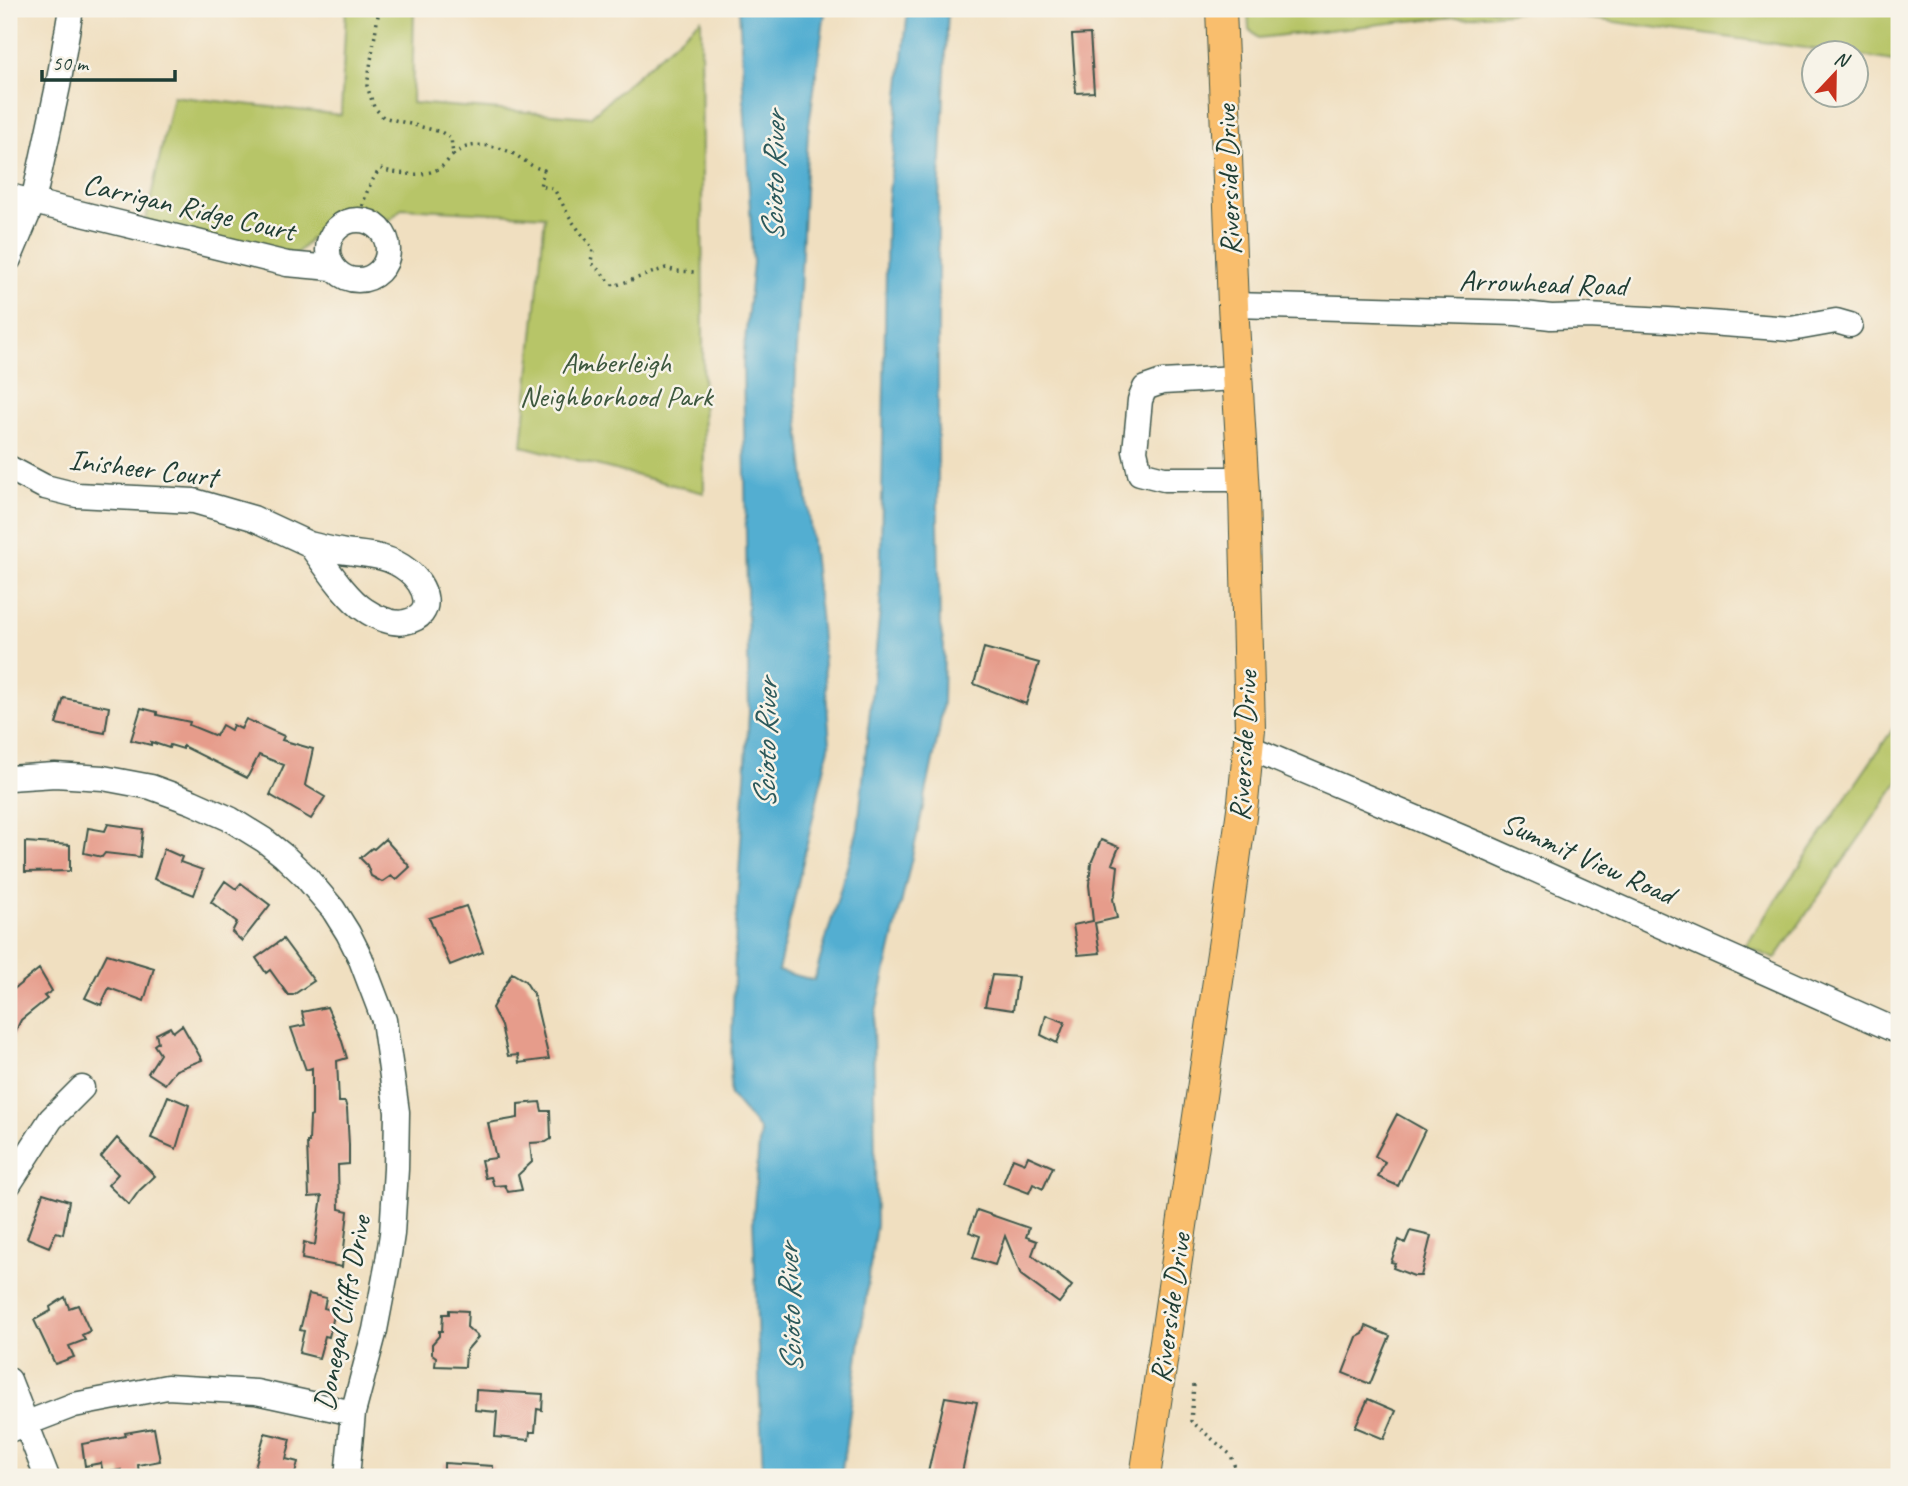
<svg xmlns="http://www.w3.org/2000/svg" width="1908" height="1486" viewBox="0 0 1908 1486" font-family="Caveat,sans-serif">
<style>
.green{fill:#b7c567;stroke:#6b814e;stroke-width:2}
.water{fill:#53aed1;stroke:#397682;stroke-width:2}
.building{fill:#e69c8b}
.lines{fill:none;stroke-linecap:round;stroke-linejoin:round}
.minor-casing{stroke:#3e5549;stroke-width:27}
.major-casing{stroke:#3e5549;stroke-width:32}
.path{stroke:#3e5549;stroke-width:3.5;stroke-dasharray:2 5;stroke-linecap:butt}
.minor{stroke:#fff;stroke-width:24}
.major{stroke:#f9be6d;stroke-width:30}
.labels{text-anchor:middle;stroke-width:5;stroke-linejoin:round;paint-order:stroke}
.street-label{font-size:30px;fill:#1f3d34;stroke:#f7f3e8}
.park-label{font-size:30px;fill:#3d583e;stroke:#f7f3e8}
.water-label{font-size:32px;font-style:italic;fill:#2c595b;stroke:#f7f3e8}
</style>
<rect width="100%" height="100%" fill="#f7f3e8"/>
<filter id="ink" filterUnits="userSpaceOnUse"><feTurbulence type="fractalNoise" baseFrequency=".0143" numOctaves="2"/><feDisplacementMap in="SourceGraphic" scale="14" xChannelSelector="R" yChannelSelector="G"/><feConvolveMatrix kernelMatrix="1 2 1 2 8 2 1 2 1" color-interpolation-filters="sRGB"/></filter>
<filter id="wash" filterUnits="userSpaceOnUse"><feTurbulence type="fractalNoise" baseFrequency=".00686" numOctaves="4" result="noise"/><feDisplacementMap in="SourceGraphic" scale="28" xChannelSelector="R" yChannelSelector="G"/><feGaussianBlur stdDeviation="1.57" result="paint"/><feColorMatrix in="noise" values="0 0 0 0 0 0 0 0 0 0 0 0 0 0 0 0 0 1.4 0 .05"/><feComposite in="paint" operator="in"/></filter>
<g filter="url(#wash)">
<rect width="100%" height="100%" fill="#f0dfc0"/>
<!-- green -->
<path class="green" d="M 346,9 L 414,9 L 412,103 L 590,117 L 701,19 L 704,493 L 522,446 L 545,216 L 402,208 L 390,220 L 362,209 L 340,208 L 287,264 L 144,229 L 173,96 L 341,115 Z
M 1248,9 L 1899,9 L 1899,62 L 1856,55 L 1856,52 L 1835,52 L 1534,11 L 1408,21 L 1258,38 L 1249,29 Z
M 1899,720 L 1899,781 L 1775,959 L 1745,946 Z"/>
<!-- water -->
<path class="water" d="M 739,9 L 830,9 L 825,12 L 808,132 L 795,391 L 820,614 L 830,743 L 778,971 L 814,980 L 858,829 L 880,610 L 887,211 L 908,9 L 948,9 L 938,224 L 938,519 L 940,626 L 944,646 L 943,702 L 939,731 L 918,831 L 873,1025 L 876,1225 L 841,1477 L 763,1477 L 753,1219 L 760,1130 L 730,1095 L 736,921 L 749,713 L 743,361 L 753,263 Z"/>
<g id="blocks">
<!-- building -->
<path class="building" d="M 1090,34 L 1094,92 L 1076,93 L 1072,35 Z
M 984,648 L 1039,663 L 1026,704 L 974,684 Z
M 64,698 L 109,707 L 105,733 L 56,724 Z
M 141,708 L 157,712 L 157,715 L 190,722 L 189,725 L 216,736 L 222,725 L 231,730 L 233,725 L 241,729 L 246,719 L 284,736 L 282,740 L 313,749 L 305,785 L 325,797 L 311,819 L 270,795 L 284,765 L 259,755 L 247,778 L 183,746 L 183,749 L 170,745 L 169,748 L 151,742 L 151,745 L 131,740 Z
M 108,824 L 143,829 L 140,857 L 105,853 L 102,857 L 84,853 L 88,828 L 105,831 Z
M 385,839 L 410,867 L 396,880 L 391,876 L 382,882 L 371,876 L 367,865 L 360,858 L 372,848 L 374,849 Z
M 1101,840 L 1119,847 L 1112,864 L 1118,866 L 1115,894 L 1113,899 L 1117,918 L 1095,923 L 1100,953 L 1078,955 L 1073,925 L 1093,921 L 1089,885 L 1091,863 Z
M 25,842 L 70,845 L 70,871 L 25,872 Z
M 164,849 L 182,857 L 180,862 L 203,870 L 194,895 L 154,879 Z
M 225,881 L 236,889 L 241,883 L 270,905 L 242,941 L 232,932 L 237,922 L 211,902 Z
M 466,906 L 483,952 L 450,965 L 429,918 Z
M 283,939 L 314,981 L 293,995 L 288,995 L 270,970 L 266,973 L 256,958 Z
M 107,954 L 154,968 L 144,1001 L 109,988 L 101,1005 L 85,998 Z
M 39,969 L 52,991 L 44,996 L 47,999 L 21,1020 L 9,1045 L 9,993 Z
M 512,973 L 525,981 L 534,995 L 549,1059 L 519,1063 L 518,1055 L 508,1056 L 501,1026 L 492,1008 Z
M 992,975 L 1018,977 L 1013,1010 L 985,1006 Z
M 327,1007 L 341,1038 L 347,1058 L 337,1061 L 339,1102 L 345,1102 L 347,1109 L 349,1145 L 349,1164 L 338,1165 L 339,1209 L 348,1211 L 342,1267 L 302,1259 L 304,1242 L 315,1245 L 322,1196 L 309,1197 L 307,1142 L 309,1142 L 310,1117 L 312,1116 L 312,1068 L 306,1070 L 291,1028 L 305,1025 L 302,1012 Z
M 1046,1015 L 1065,1022 L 1057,1043 L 1041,1035 Z
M 182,1025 L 202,1060 L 176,1070 L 165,1084 L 148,1073 L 160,1054 L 154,1045 L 158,1042 L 156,1034 L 170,1027 L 173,1032 Z
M 168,1096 L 189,1105 L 176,1149 L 151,1138 Z
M 540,1102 L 542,1111 L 550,1111 L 551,1139 L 546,1142 L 530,1143 L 532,1162 L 518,1175 L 522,1190 L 508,1192 L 505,1185 L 494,1186 L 491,1177 L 485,1178 L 481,1160 L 496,1158 L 488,1123 L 518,1118 L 518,1104 Z
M 1397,1114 L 1425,1130 L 1398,1186 L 1378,1177 L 1385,1162 L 1375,1156 Z
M 117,1138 L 155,1176 L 139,1191 L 129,1205 L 108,1185 L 118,1174 L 101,1157 Z
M 1028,1156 L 1053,1167 L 1043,1189 L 1033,1184 L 1029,1193 L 1003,1183 L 1013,1158 L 1025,1163 Z
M 43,1193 L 69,1201 L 63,1234 L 56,1232 L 49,1247 L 27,1238 Z
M 977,1210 L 1029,1228 L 1026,1237 L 1037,1241 L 1032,1255 L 1072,1286 L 1059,1303 L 1021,1275 L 1005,1236 L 995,1265 L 973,1258 L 980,1236 L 969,1232 Z
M 1410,1231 L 1431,1236 L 1421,1276 L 1414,1276 L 1393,1268 L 1395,1263 L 1391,1262 L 1399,1240 L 1405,1243 Z
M 309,1294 L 326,1298 L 324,1308 L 335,1311 L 329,1337 L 325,1336 L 319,1358 L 299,1353 L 304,1331 L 300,1330 Z
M 65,1297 L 69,1308 L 78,1305 L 90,1331 L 82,1335 L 85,1340 L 69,1346 L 74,1357 L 55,1364 L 34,1320 L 51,1311 L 50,1307 Z
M 449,1310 L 468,1311 L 467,1327 L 478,1337 L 466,1351 L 465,1367 L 435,1366 L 436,1357 L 432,1354 L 432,1344 L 439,1336 L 439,1331 L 442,1331 L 443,1314 L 449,1314 Z
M 1366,1326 L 1390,1336 L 1370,1384 L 1343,1373 L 1357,1337 L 1363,1334 Z
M 476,1390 L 543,1394 L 542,1410 L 537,1409 L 535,1432 L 530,1432 L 529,1440 L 495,1437 L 497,1412 L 475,1410 Z
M 945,1397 L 977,1402 L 961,1477 L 927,1477 Z
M 1368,1399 L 1396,1411 L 1384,1439 L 1355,1427 Z
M 154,1428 L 160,1461 L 138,1465 L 139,1474 L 122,1477 L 121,1470 L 103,1473 L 101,1463 L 85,1466 L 82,1444 L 126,1436 L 125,1433 Z
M 265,1433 L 291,1439 L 286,1459 L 298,1462 L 294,1477 L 252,1477 Z
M 444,1463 L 493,1466 L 493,1477 L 444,1477 Z"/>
</g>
</g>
<g filter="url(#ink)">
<use href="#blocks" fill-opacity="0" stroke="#3e5549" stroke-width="2"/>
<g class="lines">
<defs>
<path id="minor" d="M 9,196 L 287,264 L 332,268
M328 250a30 30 0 1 1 60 0a30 30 0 1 1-60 0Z
M 9,259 L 33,202 L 58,86 L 71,9
M 1233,305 L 1516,313 L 1551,317 L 1587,316 L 1668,320 L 1791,329 L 1836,321 L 1850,325
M 1237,378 L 1162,382 L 1145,388 L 1140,400 L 1135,451 L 1140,473 L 1164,479 L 1243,479
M 9,468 L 45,487 L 77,495 L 194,501 L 253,518 L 309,544
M 309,544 C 321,547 333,550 346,552 C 368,555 388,555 407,570 C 426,584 438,616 405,622 C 393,625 375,617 365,610 C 345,597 324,563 309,544 Z
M 1248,747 L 1480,845 L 1899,1032
M 9,778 L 55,775 L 103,778 L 151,787 L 192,802 L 230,819 L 264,840 L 284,856 L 305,876 L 333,909 L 348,933 L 360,957 L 384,1020 L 397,1112 L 396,1169 L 392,1234 L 387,1267 L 375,1330 L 353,1413 L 347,1477
M 9,1184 L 51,1119 L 82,1088
M 9,1380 L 47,1477
M 9,1430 L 74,1405 L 167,1387 L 256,1392 L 353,1413"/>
<path id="major" d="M 1145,1477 L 1224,940 L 1243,802 L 1250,729 L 1244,494 L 1233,305 L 1221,9"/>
</defs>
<!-- minor casing -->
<use href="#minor" class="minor-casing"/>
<!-- major casing -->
<use href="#major" class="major-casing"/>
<!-- path -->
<path class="path" d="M 453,155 C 457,153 462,148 467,147 C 483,142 507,148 520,158 C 530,164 532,167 544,170 L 540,186 L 554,189 L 572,221 L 593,249 L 591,262 L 614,286 L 666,268 L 676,271 L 695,272
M 360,220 C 363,200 368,185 380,169 C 397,173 418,178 436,170 C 442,168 448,160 453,155 L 451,138 L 441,132 L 383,117 L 374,107 L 367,86 L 379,9
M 1194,1385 L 1191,1421 L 1231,1455 L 1238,1477"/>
<!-- minor -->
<use href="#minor" class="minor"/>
<!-- major -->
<use href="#major" class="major"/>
</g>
</g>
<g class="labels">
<!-- street labels -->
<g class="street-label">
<text transform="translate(1228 180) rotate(-92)" y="10">Riverside Drive</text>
<text transform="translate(189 207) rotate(13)" y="10">Carrigan Ridge Court</text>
<text transform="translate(1543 283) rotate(2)" y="10">Arrowhead Road</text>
<text transform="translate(143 468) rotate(7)" y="10">Inisheer Court</text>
<text transform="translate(1243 746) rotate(-87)" y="10">Riverside Drive</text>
<text transform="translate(1588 858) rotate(24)" y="10">Summit View Road</text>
<text transform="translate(1170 1308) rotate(-82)" y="10">Riverside Drive</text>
<text transform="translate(342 1313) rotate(-79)" y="10">Donegal Cliffs Drive</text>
</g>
<!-- park labels -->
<g class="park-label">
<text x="616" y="372">Amberleigh<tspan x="616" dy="34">Neighborhood Park</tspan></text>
</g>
<!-- water labels -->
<g class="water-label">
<text transform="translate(773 177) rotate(-89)" y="11">Scioto River</text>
<text transform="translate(765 744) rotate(-89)" y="11">Scioto River</text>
<text transform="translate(789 1309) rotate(-92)" y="11">Scioto River</text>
</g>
</g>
<!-- margin -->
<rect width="1908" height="1486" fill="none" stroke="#f7f3e8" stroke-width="35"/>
<!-- north arrow -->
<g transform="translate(1835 74) rotate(22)"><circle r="33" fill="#f7f3e8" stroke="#a1aaa0" stroke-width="2"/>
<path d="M0-5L12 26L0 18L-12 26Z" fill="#c8321e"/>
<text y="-10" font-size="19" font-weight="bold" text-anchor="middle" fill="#1f3d34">N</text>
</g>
<!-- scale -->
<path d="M42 70v10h133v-10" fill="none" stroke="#1f3d34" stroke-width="3.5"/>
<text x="52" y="70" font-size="21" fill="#1f3d34" stroke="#f7f3e8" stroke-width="5" paint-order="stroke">50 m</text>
</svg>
